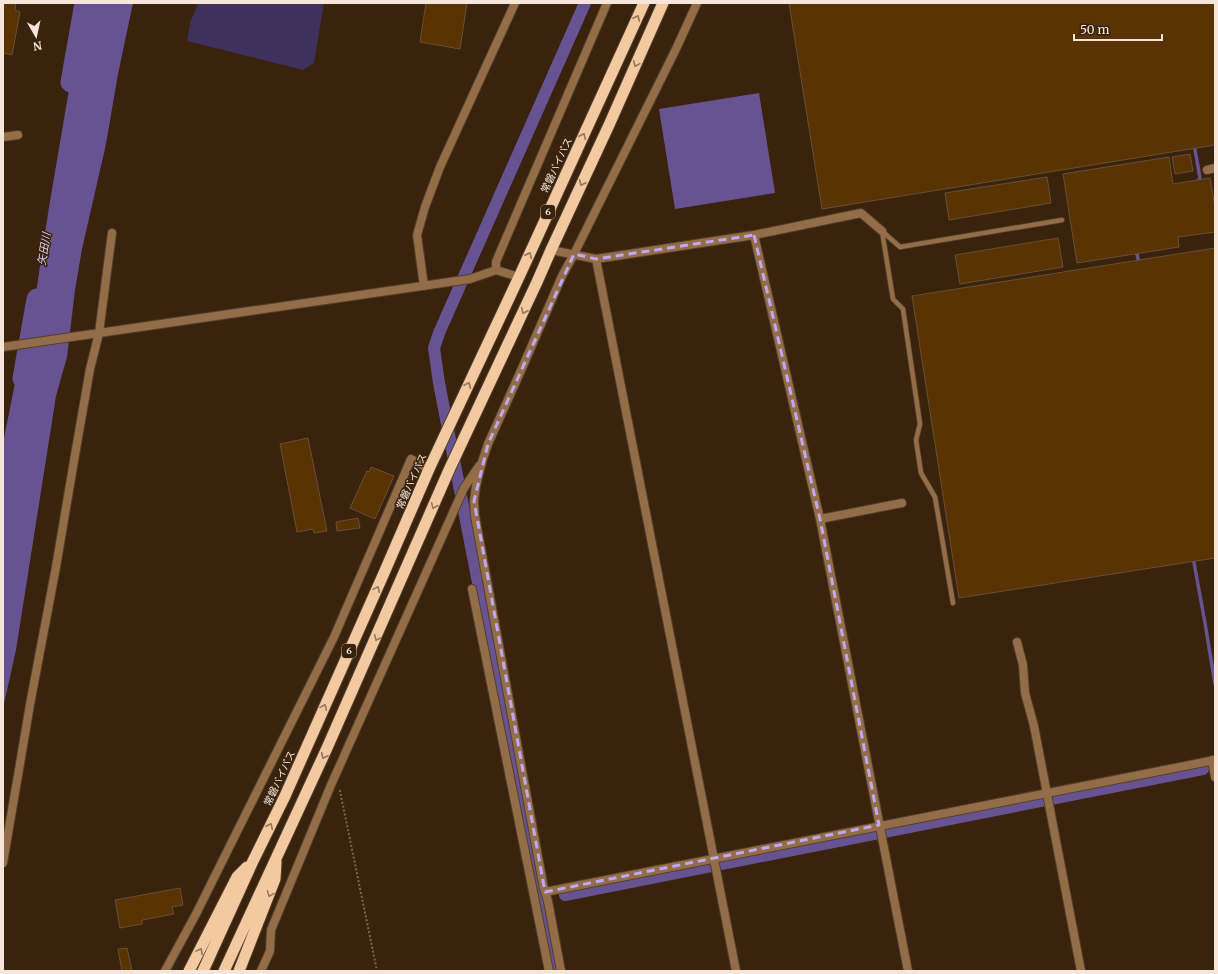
<svg xmlns="http://www.w3.org/2000/svg" width="1218" height="974" viewBox="0 0 1218 974" font-family="Merriweather,'Noto Sans JP',serif">
<style>
.green{fill:#3f305c}
.water{fill:#685392}
.lines{fill:none;stroke-linecap:round;stroke-linejoin:round}
.stream{stroke:#685392;stroke-width:3.5}
.canal{stroke:#685392;stroke-width:12}
.river{stroke:#685392;stroke-width:21}
.building{fill:#5a3303;stroke:#684f38}
.service-casing{stroke:#533e2a;stroke-width:6}
.minor-casing{stroke:#533e2a;stroke-width:10}
.trunk-casing{stroke:#533e2a;stroke-width:13}
.path{stroke:#7b6754;stroke-width:2;stroke-dasharray:2 2;stroke-linecap:butt}
.service{stroke:#936d47;stroke-width:4.5}
.minor{stroke:#936d47;stroke-width:8}
.trunk{stroke:#f3c9a2;stroke-width:11}
.oneway{stroke:#967658}
.marked{fill:none;stroke:#bfa8f4;stroke-width:3;stroke-dasharray:8 5;stroke-linejoin:round}
.labels{text-anchor:middle;stroke-width:3;stroke-linejoin:round;paint-order:stroke}
.shield{fill:#39230d;stroke:#bdac9c;stroke-width:1}
.shield-label{font-size:9px;font-weight:bold;fill:#f5e6d9}
.street-label{font-size:10px;fill:#f5e6d9;stroke:#39230d}
.water-label{font-size:11px;font-style:italic;fill:#d7cdf2;stroke:#39230d}
</style>
<rect width="100%" height="100%" fill="#39230d"/>
<!-- green -->
<path class="green" d="M 198,3 L 324,3 L 314,63 L 303,70 L 187,41 L 190,23 Z"/>
<!-- water -->
<path class="water" d="M 86,3 L 133,3 L 118,74 L 106,144 L 82,249 L 75,290 L 67,357 L 56,396 L 16,650 L 3,708 L 3,443 L 15,383 L 30,345 L 37,286 L 49,207 L 70,84 Z
M 759,93 L 775,193 L 675,209 L 659,109 Z"/>
<g class="lines">
<!-- stream -->
<path class="stream" d="M 1194,144 L 1200,178 L 1197,183
M 1136,250 L 1139,263
M 1193,557 L 1205,623 L 1215,684"/>
<!-- canal -->
<path class="canal" d="M 565,895 L 1203,769
M 554,971 L 439,383 L 434,348 L 439,333 L 585,3"/>
<!-- river -->
<path class="river" d="M 71,82 L 85,3
M 23,378 L 37,299"/>
</g>
<!-- building -->
<path class="building" d="M 3,3 L 16,3 L 15,10 L 20,12 L 12,55 L 3,53 Z
M 426,3 L 467,3 L 460,49 L 420,42 Z
M 789,3 L 1215,3 L 1215,145 L 822,209 Z
M 1190,154 L 1193,171 L 1175,174 L 1172,157 Z
M 1169,157 L 1173,184 L 1210,178 L 1215,207 L 1215,232 L 1178,237 L 1179,247 L 1077,263 L 1063,174 Z
M 1047,177 L 1051,203 L 949,220 L 945,193 Z
M 1058,238 L 1063,267 L 960,284 L 955,255 Z
M 1215,248 L 1215,558 L 959,598 L 912,296 Z
M 308,438 L 327,531 L 314,533 L 313,529 L 297,532 L 280,444 Z
M 371,467 L 394,476 L 375,519 L 350,508 L 367,471 L 369,472 Z
M 358,518 L 360,528 L 337,531 L 336,522 Z
M 180,888 L 183,905 L 172,907 L 174,914 L 142,920 L 142,924 L 120,928 L 115,900 Z
M 127,948 L 132,971 L 122,971 L 118,949 Z"/>
<g class="lines">
<defs>
<path id="service" d="M 882,231 L 893,299 L 903,309 L 920,424 L 916,440 L 921,473 L 935,497 L 953,603
M 882,231 L 900,247 L 1062,220"/>
<path id="minor" d="M 3,137 L 18,135
M 1207,170 L 1215,168
M 754,235 L 820,519 L 908,971
M 551,250 L 596,259 L 754,235 L 861,213 L 882,231
M 596,259 L 736,971
M 496,270 L 496,262 L 501,250 L 607,3
M 424,286 L 417,235 L 425,207 L 440,167 L 515,3
M 3,347 L 470,279 L 496,270 L 519,277
M 820,519 L 902,503
M 472,589 L 549,971
M 1017,642 L 1023,665 L 1025,693 L 1034,726 L 1081,971
M 1212,760 L 1215,777
M 3,863 L 31,699 L 56,567 L 75,455 L 90,369 L 99,333 L 112,233
M 545,892 L 1215,760
M 165,971 L 196,914 L 334,637 L 411,459 L 429,469
M 261,971 L 270,951 L 271,930 L 331,785 L 464,488 L 479,466
M 561,971 L 548,901 L 544,889 L 475,516 L 474,501 L 476,486 L 482,462 L 488,444 L 523,366 L 562,276 L 574,254 L 676,49 L 697,3"/>
<path id="trunk" d="M 189,971 L 237,877 L 247,867
M 203,971 L 253,861 L 285,796 L 384,573 L 429,469 L 519,277 L 644,3
M 224,971 L 327,748 L 449,470 L 537,282 L 551,250 L 609,125 L 663,3
M 239,971 L 275,879 L 276,862"/>
</defs>
<!-- service casing -->
<use href="#service" class="service-casing"/>
<!-- minor casing -->
<use href="#minor" class="minor-casing"/>
<!-- trunk casing -->
<use href="#trunk" class="trunk-casing"/>
<!-- path -->
<path class="path" d="M 339,791 L 340,791 L 377,971"/>
<!-- service -->
<use href="#service" class="service"/>
<!-- minor -->
<use href="#minor" class="minor"/>
<!-- trunk -->
<use href="#trunk" class="trunk"/>
</g>
<!-- one-way arrows -->
<defs><path id="oneway-chevron" d="M-2-3.5L2.5 0L-2 3.5" fill="none" stroke-width="1.6" stroke-linecap="round" stroke-linejoin="round"/></defs>
<g class="oneway">
<use href="#oneway-chevron" transform="translate(637 18) rotate(-65)"/>
<use href="#oneway-chevron" transform="translate(636 64) rotate(114)"/>
<use href="#oneway-chevron" transform="translate(583 136) rotate(-65)"/>
<use href="#oneway-chevron" transform="translate(582 183) rotate(115)"/>
<use href="#oneway-chevron" transform="translate(529 255) rotate(-65)"/>
<use href="#oneway-chevron" transform="translate(524 311) rotate(115)"/>
<use href="#oneway-chevron" transform="translate(468 385) rotate(-65)"/>
<use href="#oneway-chevron" transform="translate(434 506) rotate(113)"/>
<use href="#oneway-chevron" transform="translate(377 589) rotate(-66)"/>
<use href="#oneway-chevron" transform="translate(377 638) rotate(114)"/>
<use href="#oneway-chevron" transform="translate(324 707) rotate(-66)"/>
<use href="#oneway-chevron" transform="translate(324 756) rotate(115)"/>
<use href="#oneway-chevron" transform="translate(270 826) rotate(-64)"/>
<use href="#oneway-chevron" transform="translate(270 894) rotate(111)"/>
<use href="#oneway-chevron" transform="translate(200 951) rotate(-62)"/>
</g>
<!-- marked area -->
<path class="marked" d="M 754,235 L 820,519 L 879,825 L 545,892 L 474,501 L 488,444 L 574,254 L 596,259 Z"/>
<g class="labels">
<!-- shield labels -->
<g class="shield">
<rect x="541" y="205" width="14" height="14" rx="3"/>
<rect x="342" y="644" width="14" height="14" rx="3"/>
</g>
<g class="shield-label">
<text x="548" y="215">6</text>
<text x="349" y="654">6</text>
</g>
<!-- street labels -->
<g class="street-label">
<text transform="translate(556 165) rotate(-65)" y="4">常磐バイパス</text>
<text transform="translate(411 481) rotate(-66)" y="4">常磐バイパス</text>
<text transform="translate(279 778) rotate(-65)" y="4">常磐バイパス</text>
</g>
<!-- water labels -->
<g class="water-label">
<text transform="translate(44 249) rotate(-81)" y="4">矢田川</text>
</g>
</g>
<!-- border -->
<rect width="1218" height="974" fill="none" stroke="#f5e6d9" stroke-width="8"/>
<!-- north arrow -->
<g transform="translate(36 36) rotate(171)" stroke="#39230d" stroke-width="3" paint-order="stroke">
<path d="M0-3L7 15L0 10L-7 15Z" fill="#f5e6d9"/>
<text y="-6" font-size="11" font-weight="bold" text-anchor="middle" fill="#f5e6d9">N</text>
</g>
<!-- scale -->
<path d="M1074 34v6h88v-6" fill="none" stroke="#f5e6d9" stroke-width="2"/>
<text x="1080" y="34" font-size="12" fill="#f5e6d9" stroke="#39230d" stroke-width="3" paint-order="stroke">50 m</text>
</svg>
